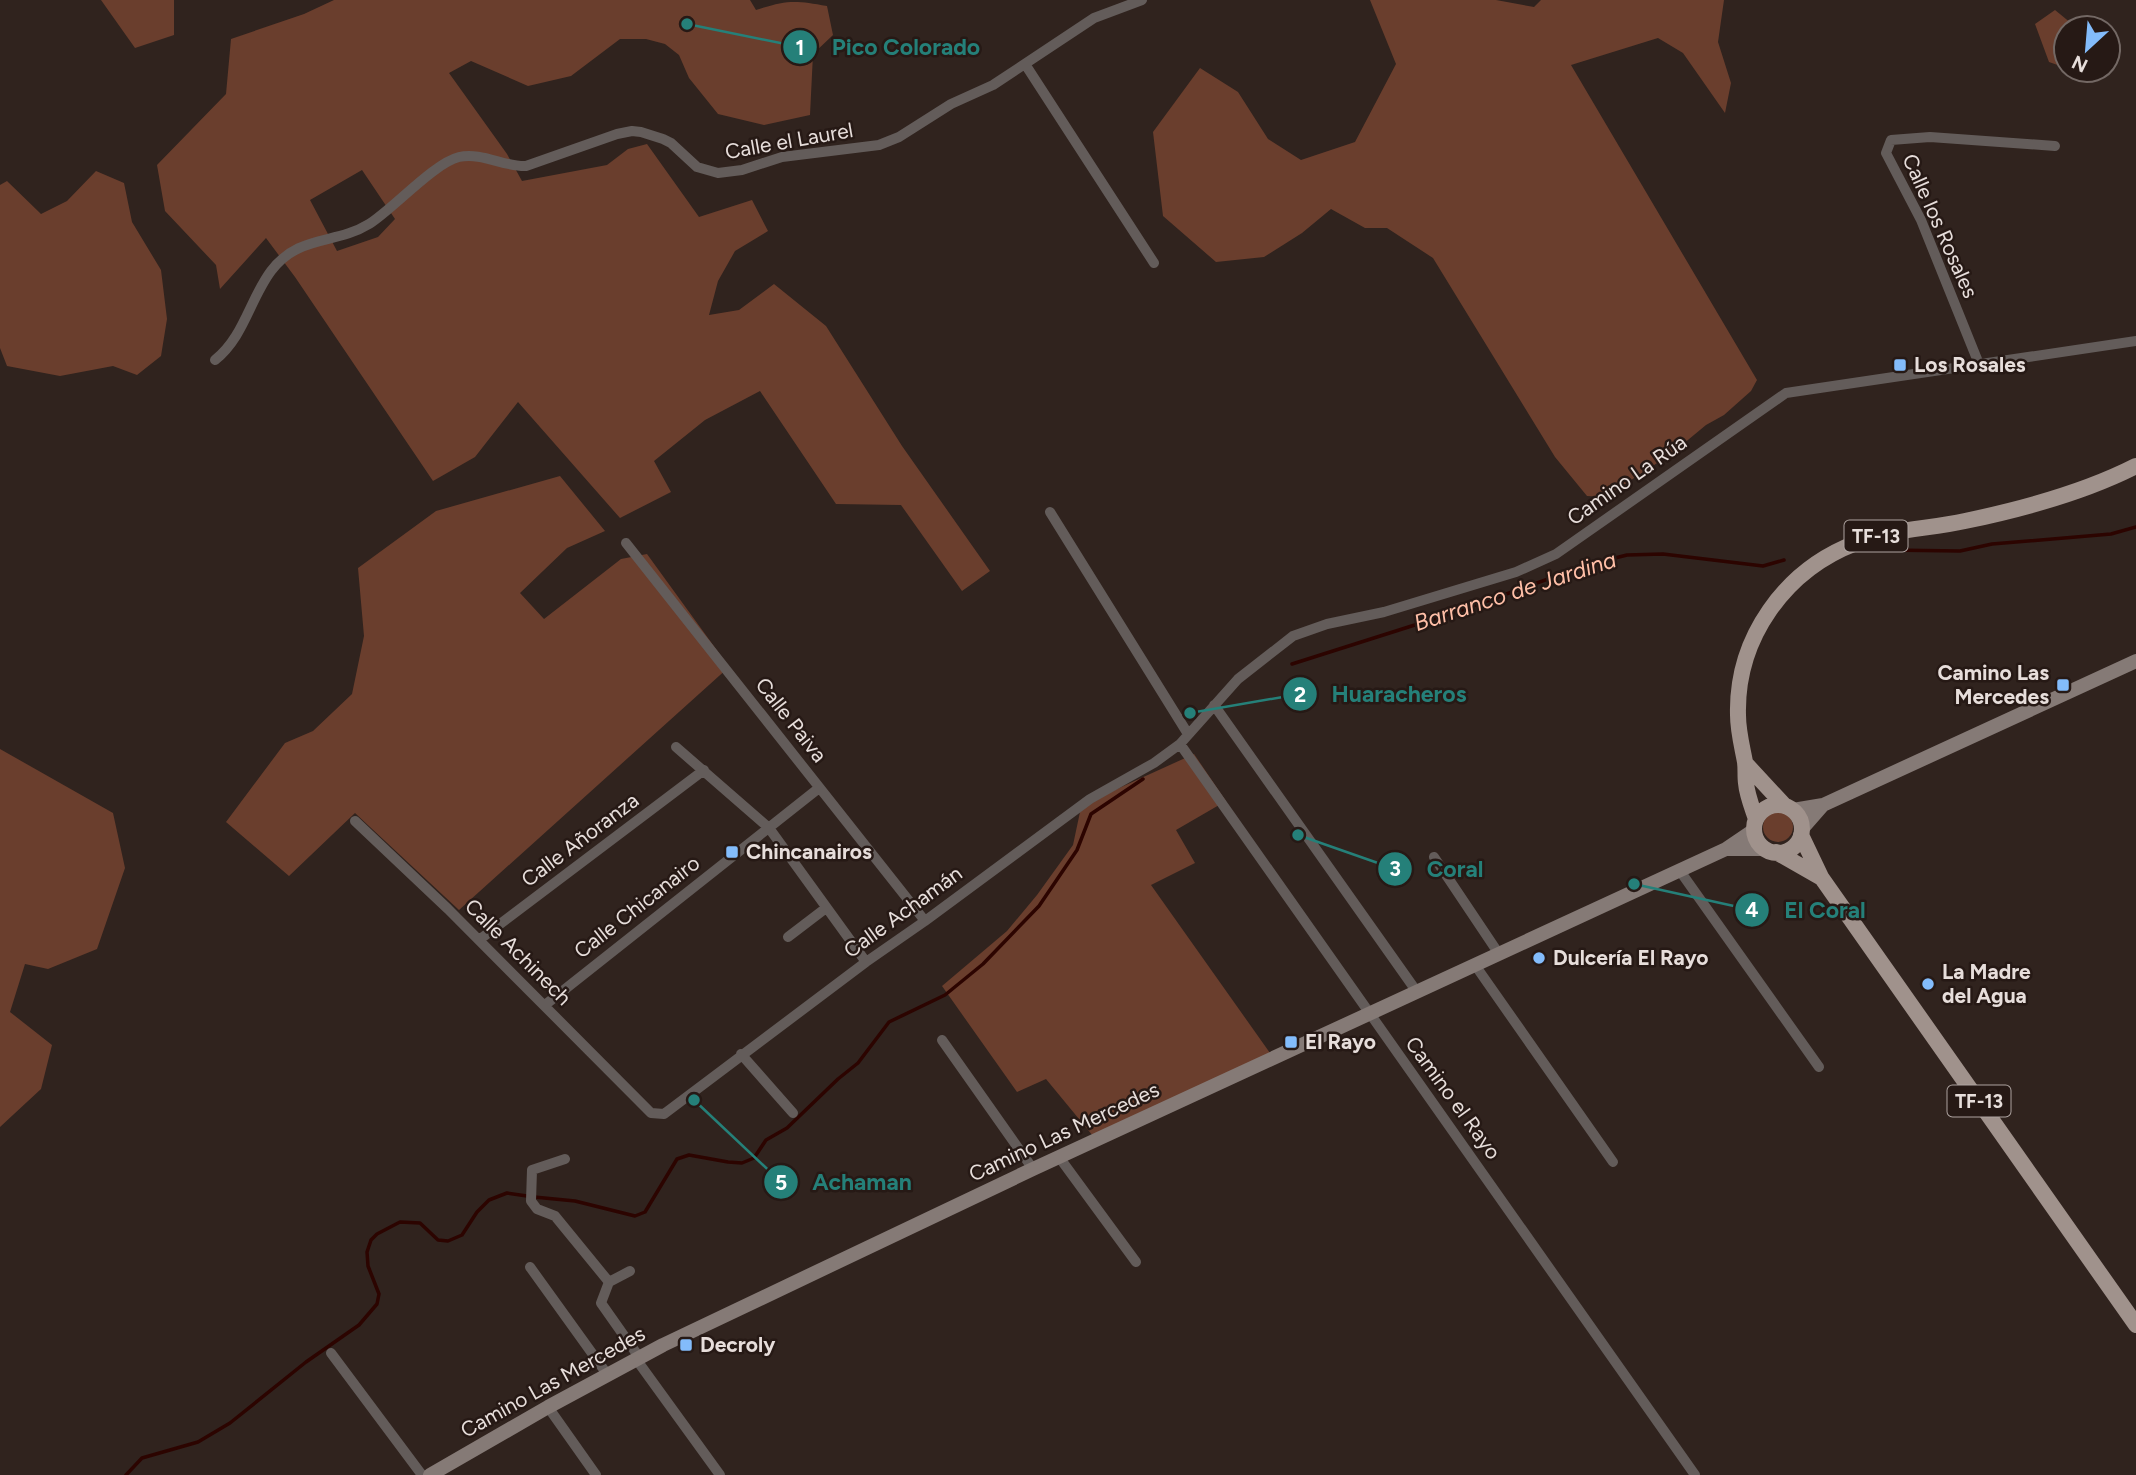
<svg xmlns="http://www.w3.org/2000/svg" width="2136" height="1475" viewBox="0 0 2136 1475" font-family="Figtree,sans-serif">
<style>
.green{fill:#6a3e2d;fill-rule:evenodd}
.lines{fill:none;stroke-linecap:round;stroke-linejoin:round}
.stream{stroke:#2c0400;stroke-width:3.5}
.minor{stroke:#635c5a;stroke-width:10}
.secondary{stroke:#857a76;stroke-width:14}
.primary{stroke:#a0928c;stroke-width:16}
.poi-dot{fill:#83bcfb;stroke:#261915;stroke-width:2.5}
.labels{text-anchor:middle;stroke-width:5;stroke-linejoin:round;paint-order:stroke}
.shield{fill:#261915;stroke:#ada3a0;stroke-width:2}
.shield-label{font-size:19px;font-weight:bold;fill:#e7dedb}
.street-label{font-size:21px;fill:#e7dedb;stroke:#261915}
.poi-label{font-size:21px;font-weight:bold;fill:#e7dedb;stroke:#261915;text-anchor:start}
.water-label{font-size:23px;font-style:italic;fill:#ffbfa7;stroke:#261915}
.leader{fill:none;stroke:#258079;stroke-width:2.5}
.callout-dot{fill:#258079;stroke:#261915;stroke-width:2.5}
.mark-label{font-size:21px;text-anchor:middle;font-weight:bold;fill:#fff}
.callout-label{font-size:23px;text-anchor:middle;font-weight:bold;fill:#258079;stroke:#261915;stroke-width:5;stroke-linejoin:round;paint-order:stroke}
</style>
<rect width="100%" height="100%" fill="#30231e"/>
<!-- green -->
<path class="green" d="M 101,0 L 174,0 L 174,35 L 135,48 Z
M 334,0 L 750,0 L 756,10 C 786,0 795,0 827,6 L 833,35 L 813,54 L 810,115 L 764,125 L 718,114 L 689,78 L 679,55 L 665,44 L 646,39 L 620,39 L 571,76 L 528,86 L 471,61 L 449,73 L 507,154 L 522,181 L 607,165 L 628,149 L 647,144 L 699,217 L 752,200 L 768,231 L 735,251 L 718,281 L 709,315 L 739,310 L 774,284 L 826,326 L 902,446 L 990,571 L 962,591 L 901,505 L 836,504 L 760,391 L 705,420 L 654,461 L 671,492 L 620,518 L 518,402 L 475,457 L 433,481 L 295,277 L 266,238 L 220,289 L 216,265 L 165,211 L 157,165 L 226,94 L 231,39 L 304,14 ZM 362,170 L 395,219 L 378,237 L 337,251 L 310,200 Z
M 1370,0 L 1496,0 L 1534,7 L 1541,0 L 1724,0 L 1718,42 L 1731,83 L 1725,113 L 1683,53 L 1658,38 L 1571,65 L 1757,380 L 1751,391 L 1724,415 L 1706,425 L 1671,454 L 1605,497 L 1587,496 L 1555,457 L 1433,258 L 1387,228 L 1365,228 L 1331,209 L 1302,233 L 1264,257 L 1216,262 L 1163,216 L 1153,132 L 1200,68 L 1238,92 L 1268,139 L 1301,160 L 1355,142 L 1396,64 Z
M 2055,10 L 2077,28 L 2066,28 L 2066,68 L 2049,62 L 2035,24 Z
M 96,171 L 124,183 L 132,222 L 161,270 L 167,319 L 161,356 L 137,375 L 113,366 L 60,376 L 7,366 L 0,348 L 0,185 L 7,181 L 41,214 L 67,201 Z
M 560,476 L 605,531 L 567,548 L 520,593 L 544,619 L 621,559 L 647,554 L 729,667 L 459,910 L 355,813 L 289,876 L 226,822 L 285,743 L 313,731 L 352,694 L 364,636 L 358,568 L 436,511 Z
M 0,749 L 113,813 L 125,868 L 97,949 L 48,969 L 25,964 L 10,1012 L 52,1045 L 41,1089 L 0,1127 Z
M 1194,754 L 1226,801 L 1176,830 L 1195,863 L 1151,885 L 1270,1053 L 1093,1136 L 1046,1079 L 1017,1092 L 942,986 L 1007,931 L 1037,895 L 1073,845 L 1080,812 L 1095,799 Z
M1763 827a15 15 0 1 1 30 0a15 15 0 1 1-30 0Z"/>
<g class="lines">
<!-- stream -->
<path class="stream" d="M 1887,550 L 1960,551 L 1992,544 L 2111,534 L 2136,527
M 1292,664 L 1462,610 L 1587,565 L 1627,555 L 1663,554 L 1763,566 L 1784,560
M 534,1197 L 575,1201 L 635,1216 L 645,1212 L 677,1159 L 689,1155 L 728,1162 L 742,1163 L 754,1158 L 766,1140 L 787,1128 L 838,1079 L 858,1063 L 889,1022 L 945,995 L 983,964 L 1039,906 L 1077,850 L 1091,814 L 1143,779
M 126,1475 L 142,1458 L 198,1442 L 230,1423 L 306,1362 L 359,1325 L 377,1304 L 379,1294 L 368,1266 L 367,1252 L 371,1240 L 377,1234 L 400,1222 L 420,1223 L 438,1240 L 448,1241 L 462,1235 L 477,1212 L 489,1200 L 507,1193 L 527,1196"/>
<!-- minor -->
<path class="minor" d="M 1025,64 L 1154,263
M 215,360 C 244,337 250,299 271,271 C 299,234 335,245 369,224 C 393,209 434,163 459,157 C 482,152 504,167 526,166 L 617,134 L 632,131 L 641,132 L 663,139 L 671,143 L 697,167 L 718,173 L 742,170 L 782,157 L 879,145 L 899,137 L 951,104 L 993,85 L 1094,18 L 1142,0
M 1979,364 L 1921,220 L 1886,153 L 1891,140 L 1930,137 L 2055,146
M 1050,512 L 1188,734
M 626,543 L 925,921
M 1214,705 L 1417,992
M 1180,744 L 1695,1475
M 676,747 L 769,828 L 866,962
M 355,821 L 448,909 L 651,1113 L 664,1114 L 866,962 L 925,921 L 1090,799 L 1154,763 L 1180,744 L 1238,679 L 1293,636 L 1327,624 L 1384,612 L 1516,572 L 1556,554 L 1786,393 L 2136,341
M 1434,857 L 1499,954
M 1680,871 L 1819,1067
M 788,937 L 826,908
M 479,940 L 704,770
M 1475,965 L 1613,1162
M 545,1005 L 819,788
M 942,1040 L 1033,1169
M 741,1054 L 793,1113
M 1059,1157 L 1136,1262
M 565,1159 L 532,1170 L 531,1201 L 537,1209 L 555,1216 L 609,1282
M 530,1267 L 607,1374
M 630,1271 L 609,1282 L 601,1303 L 639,1357
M 331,1353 L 422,1475
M 636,1359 L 720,1475
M 548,1407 L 596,1475"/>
<!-- secondary -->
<path class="secondary" d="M 1793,810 L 1823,805 L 2136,661
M 1802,829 L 1823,805
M 1728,849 L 1766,849
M 430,1475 L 548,1407 L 663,1345 L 1033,1169 L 1726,849 L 1754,830"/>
<!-- primary -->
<path class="primary" d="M 1746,764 L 1784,805
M1754 829a24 24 0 1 1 48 0a24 24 0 1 1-48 0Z
M 1756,819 C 1752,807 1747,795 1746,783 C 1745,776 1746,769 1745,762 C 1742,746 1738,731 1738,715 C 1736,638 1785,570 1856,543 C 1890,529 1929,529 1965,521 C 2023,509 2083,493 2136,466
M 1801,835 L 1821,877 L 2136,1325
M 1776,852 L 1820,877"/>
</g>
<!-- markers -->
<g class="poi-dot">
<rect x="1893" y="358" width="14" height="14" rx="3.5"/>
<rect x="2056" y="678" width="14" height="14" rx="3.5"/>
<rect x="725" y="845" width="14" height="14" rx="3.5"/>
<circle cx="1539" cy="958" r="7"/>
<circle cx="1928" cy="984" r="7"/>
<rect x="1284" y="1035" width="14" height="14" rx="3.5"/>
<rect x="679" y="1338" width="14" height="14" rx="3.5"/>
</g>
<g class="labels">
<!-- shield labels -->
<g class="shield">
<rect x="1844.5" y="520.5" width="63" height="31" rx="5"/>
<rect x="1947.5" y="1085.5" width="63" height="31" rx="5"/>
</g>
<g class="shield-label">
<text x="1876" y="543">TF-13</text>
<text x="1979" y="1108">TF-13</text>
</g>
<!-- street labels -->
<g class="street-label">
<text transform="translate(789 141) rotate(-10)" y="7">Calle el Laurel</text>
<text transform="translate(1940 226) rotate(66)" y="7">Calle los Rosales</text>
<text transform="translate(1627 480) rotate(-35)" y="7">Camino La Rúa</text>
<text transform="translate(791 720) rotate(52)" y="7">Calle Paiva</text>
<text transform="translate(580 840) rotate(-37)" y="7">Calle Añoranza</text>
<text transform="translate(637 907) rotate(-38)" y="7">Calle Chicanairo</text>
<text transform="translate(903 912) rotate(-36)" y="7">Calle Achamán</text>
<text transform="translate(518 952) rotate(45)" y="7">Calle Achinech</text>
<text transform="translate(1453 1098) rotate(54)" y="7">Camino el Rayo</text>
<text transform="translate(1064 1132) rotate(-25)" y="7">Camino Las Mercedes</text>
<text transform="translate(553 1382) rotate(-29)" y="7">Camino Las Mercedes</text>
</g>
<!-- poi labels -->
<g class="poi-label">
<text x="1914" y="372">Los Rosales</text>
<text x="2049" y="680" text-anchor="end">Camino Las<tspan x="2049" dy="24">Mercedes</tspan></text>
<text x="746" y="859">Chincanairos</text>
<text x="1553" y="965">Dulcería El Rayo</text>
<text x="1942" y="979">La Madre<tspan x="1942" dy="24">del Agua</tspan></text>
<text x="1305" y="1049">El Rayo</text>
<text x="700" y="1352">Decroly</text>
</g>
<!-- water labels -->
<g class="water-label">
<text transform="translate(1515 591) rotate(-18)" y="8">Barranco de Jardina</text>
</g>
</g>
<!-- callouts -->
<path class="leader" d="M687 24L800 47M1190 713L1300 694M1298 835L1395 869M1634 884L1752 910M694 1100L781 1182"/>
<g class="callout-dot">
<circle cx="687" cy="24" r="7"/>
<circle cx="1190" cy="713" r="7"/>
<circle cx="1298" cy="835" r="7"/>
<circle cx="1634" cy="884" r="7"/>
<circle cx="694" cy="1100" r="7"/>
<circle cx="800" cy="47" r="18"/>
<circle cx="1300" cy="694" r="18"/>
<circle cx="1395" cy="869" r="18"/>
<circle cx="1752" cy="910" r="18"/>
<circle cx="781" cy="1182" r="18"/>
</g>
<g class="mark-label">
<text x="800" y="55">1</text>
<text x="1300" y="702">2</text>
<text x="1395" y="876">3</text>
<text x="1752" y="917">4</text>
<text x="781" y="1190">5</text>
</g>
<g class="callout-label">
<text x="906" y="55">Pico Colorado</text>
<text x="1399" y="702">Huaracheros</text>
<text x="1455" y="877">Coral</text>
<text x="1825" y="918">El Coral</text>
<text x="862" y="1190">Achaman</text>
</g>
<!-- north arrow -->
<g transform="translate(2087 49) rotate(206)"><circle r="33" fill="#261915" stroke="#736864" stroke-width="2"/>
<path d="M0-5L12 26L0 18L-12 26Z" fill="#83bcfb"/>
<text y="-10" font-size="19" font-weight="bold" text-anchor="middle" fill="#e7dedb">N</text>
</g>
</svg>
